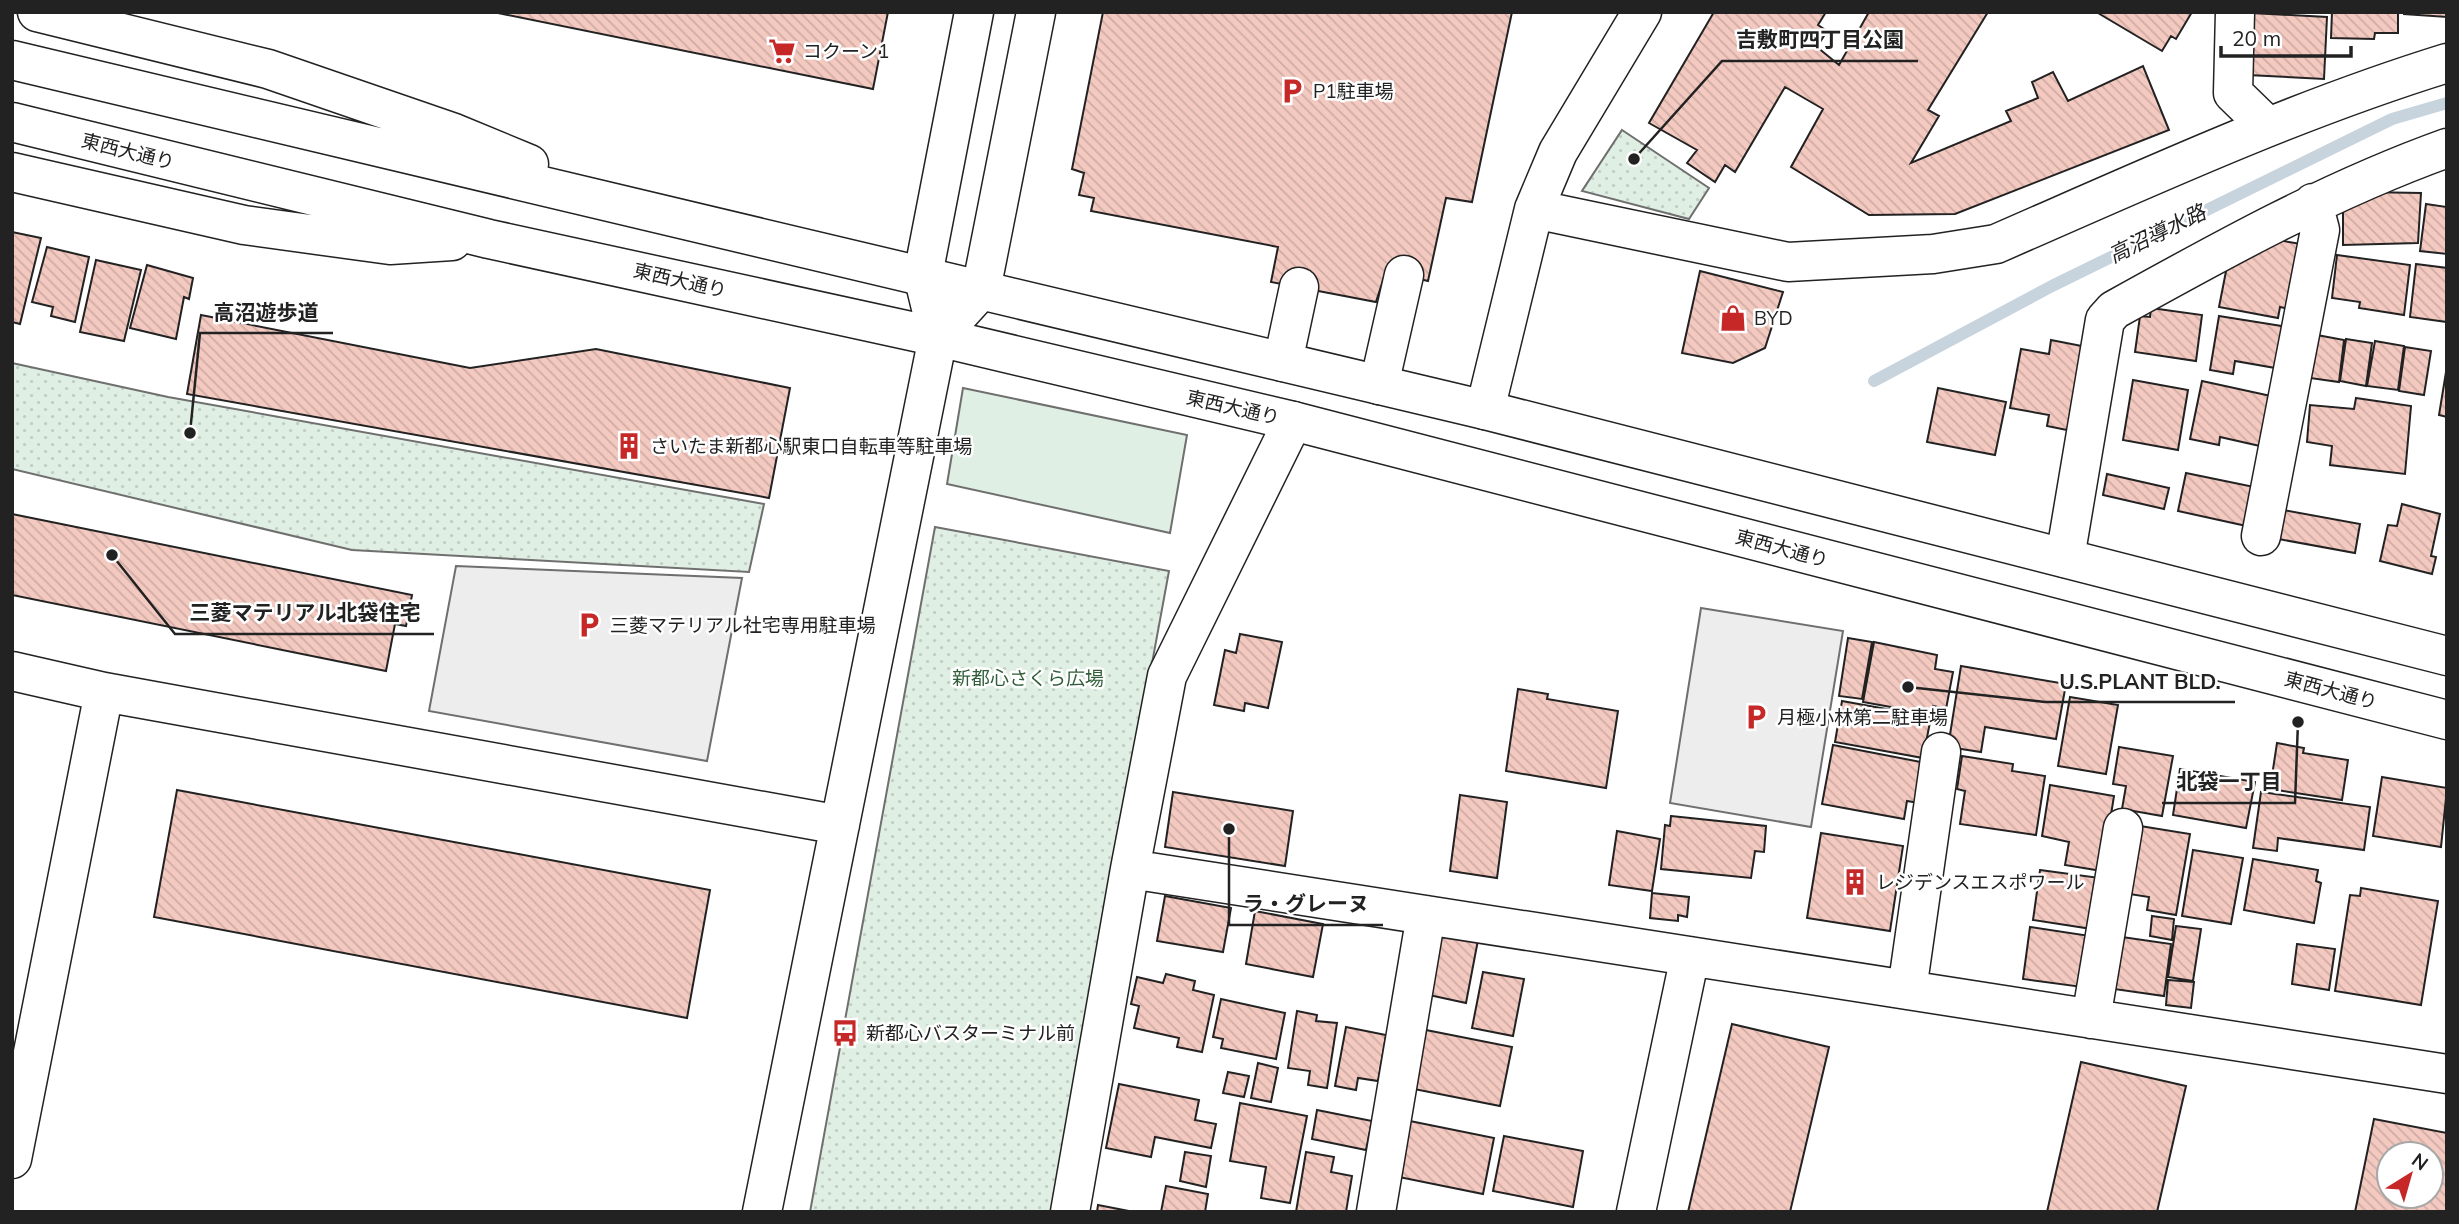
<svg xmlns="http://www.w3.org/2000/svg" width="2459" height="1224" viewBox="0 0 2459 1224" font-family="Mulish,'Noto Sans JP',sans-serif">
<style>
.grass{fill:#e0efe3;stroke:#6f6f6f;stroke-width:2}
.park{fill:url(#park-dots);stroke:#6f6f6f;stroke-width:2}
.parking{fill:#ededed;stroke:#6f6f6f;stroke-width:2}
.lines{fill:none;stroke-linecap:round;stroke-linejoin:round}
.stream{stroke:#c7d3dd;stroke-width:12}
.building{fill:url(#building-back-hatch);stroke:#222;stroke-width:2;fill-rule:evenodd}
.minor-casing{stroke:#222;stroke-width:41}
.major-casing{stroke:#222;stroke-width:41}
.minor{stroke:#fff;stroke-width:38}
.major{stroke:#fff;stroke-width:38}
.labels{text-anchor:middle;stroke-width:5;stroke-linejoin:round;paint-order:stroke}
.poi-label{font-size:19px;fill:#222;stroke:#fff;text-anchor:start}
.street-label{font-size:19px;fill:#222;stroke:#fff}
.park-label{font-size:19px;fill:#2f5e38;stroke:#fff}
.water-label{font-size:21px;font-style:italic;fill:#222;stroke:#fff}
.leader{fill:none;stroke:#222;stroke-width:2.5}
.callout-dot{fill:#222;stroke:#fff;stroke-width:2.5}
.callout-label{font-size:21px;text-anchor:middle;font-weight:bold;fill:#222;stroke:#fff;stroke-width:5;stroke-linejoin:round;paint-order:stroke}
</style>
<defs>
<pattern id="park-dots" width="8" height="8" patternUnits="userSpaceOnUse" patternTransform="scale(1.75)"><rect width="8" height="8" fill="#e0efe3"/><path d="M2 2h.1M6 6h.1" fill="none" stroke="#c0cdc2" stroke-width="1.8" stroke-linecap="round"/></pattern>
<pattern id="building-back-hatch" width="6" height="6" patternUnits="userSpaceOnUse" patternTransform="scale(1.75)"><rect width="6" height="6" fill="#f3c9c0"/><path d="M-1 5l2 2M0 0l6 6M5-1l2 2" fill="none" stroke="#d0aca5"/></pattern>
</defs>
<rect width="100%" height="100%" fill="#fff"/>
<!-- grass -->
<path class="grass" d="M 963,388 L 1187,435 L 1170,533 L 947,484 Z"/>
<!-- park -->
<path class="park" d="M 1622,130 L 1709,188 L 1689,219 L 1582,191 Z
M 12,363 L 168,397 L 764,504 L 749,572 L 352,550 L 12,469 Z
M 935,527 L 1169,571 L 1051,1212 L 810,1212 Z"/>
<!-- parking -->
<path class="parking" d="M 456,566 L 742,578 L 707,761 L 429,711 Z
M 1701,608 L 1843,631 L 1811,827 L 1670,803 Z"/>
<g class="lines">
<!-- stream -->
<path class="stream" d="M 1874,381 L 2052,286 L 2392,119 L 2447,103"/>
</g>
<!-- building -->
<path class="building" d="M 493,12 L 888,12 L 873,89 Z
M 1103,12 L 1512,12 L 1472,202 L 1446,198 L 1428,281 L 1386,271 L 1376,302 L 1271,282 L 1278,247 L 1091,211 L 1094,198 L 1079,195 L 1084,173 L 1072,169 Z
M 1714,12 L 1826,12 L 1818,25 L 1827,31 L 1817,47 L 1839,65 L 1869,12 L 1988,12 L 1928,110 L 1939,116 L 1911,163 L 2011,121 L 2006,111 L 2038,98 L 2032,82 L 2053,72 L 2068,101 L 2143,66 L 2169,130 L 1955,214 L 1869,215 L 1791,167 L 1823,109 L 1785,87 L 1735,172 L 1725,165 L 1715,182 L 1687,163 L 1697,150 L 1649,123 Z
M 2192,12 L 2176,39 L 2171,36 L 2162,51 L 2098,13 Z
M 2332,12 L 2398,12 L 2398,33 L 2375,33 L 2374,39 L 2331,38 Z
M 2404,12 L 2447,12 L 2447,17 L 2404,14 Z
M 2251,13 L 2327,17 L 2324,79 L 2248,75 Z
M 2366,192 L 2421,193 L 2418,243 L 2343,245 L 2343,198 Z
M 2426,204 L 2447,207 L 2447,254 L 2420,251 Z
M 12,232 L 41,238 L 20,324 L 12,322 Z
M 2266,238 L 2301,244 L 2289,309 L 2280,307 L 2278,318 L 2219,307 L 2229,256 Z
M 47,247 L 89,257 L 75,322 L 51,316 L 53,307 L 32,302 Z
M 2337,255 L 2410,265 L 2404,315 L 2359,308 L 2360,302 L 2332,298 Z
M 96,260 L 141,270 L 124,341 L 80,332 Z
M 2416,264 L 2447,268 L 2447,322 L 2410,317 Z
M 147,265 L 193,278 L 189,299 L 184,297 L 176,339 L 130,328 Z
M 1700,271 L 1783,292 L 1765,348 L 1733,363 L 1682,353 Z
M 2151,308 L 2202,315 L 2196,361 L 2135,352 L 2140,316 L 2150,317 Z
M 201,315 L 470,368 L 596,349 L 790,388 L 769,498 L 187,394 Z
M 2219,316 L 2288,327 L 2281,369 L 2235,361 L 2233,374 L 2210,370 Z
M 2317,335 L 2344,340 L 2339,382 L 2310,378 Z
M 2346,339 L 2372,343 L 2366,386 L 2340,381 Z
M 2051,340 L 2087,347 L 2072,431 L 2047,426 L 2049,415 L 2010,408 L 2021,349 L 2049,354 Z
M 2375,341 L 2404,346 L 2398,390 L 2367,386 Z
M 2405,347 L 2431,351 L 2424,395 L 2399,391 Z
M 2447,366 L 2447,417 L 2439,415 Z
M 2133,380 L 2188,390 L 2178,450 L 2123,440 Z
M 2202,381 L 2271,396 L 2260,446 L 2220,437 L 2219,445 L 2190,439 Z
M 1938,388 L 2006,402 L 1995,455 L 1927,442 Z
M 2356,398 L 2411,406 L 2405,474 L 2330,465 L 2332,446 L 2307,442 L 2310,405 L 2354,409 Z
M 2186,473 L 2259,488 L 2251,527 L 2178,511 Z
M 2107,474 L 2169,488 L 2164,509 L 2103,495 Z
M 2402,504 L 2440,514 L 2431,556 L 2436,557 L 2432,574 L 2380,561 L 2388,525 L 2397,526 Z
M 2278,509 L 2360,524 L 2355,553 L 2273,538 Z
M 12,514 L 412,595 L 406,626 L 395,624 L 386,671 L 12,595 Z
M 1240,634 L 1282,642 L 1268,708 L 1245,703 L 1244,711 L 1214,705 L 1225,650 L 1236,653 Z
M 1848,638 L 1872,642 L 1862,699 L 1839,696 Z
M 1874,642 L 1937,655 L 1935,669 L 1953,672 L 1946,709 L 1933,706 L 1930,714 L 1863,702 Z
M 1961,666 L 2066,684 L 2056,739 L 1985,727 L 1981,752 L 1948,747 Z
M 1518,689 L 1548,694 L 1547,699 L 1618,711 L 1606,788 L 1506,771 Z
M 2070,697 L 2118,705 L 2106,774 L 2058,766 Z
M 1842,701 L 1931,717 L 1923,758 L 1835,742 Z
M 2277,743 L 2304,748 L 2303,753 L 2348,760 L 2342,800 L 2270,789 Z
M 1833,745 L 1926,763 L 1919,803 L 1907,801 L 1904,819 L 1822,804 Z
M 2119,747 L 2173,756 L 2162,816 L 2122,809 L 2126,786 L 2113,784 Z
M 1962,756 L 2013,764 L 2012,771 L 2045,776 L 2036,835 L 1960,824 L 1965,791 L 1957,789 Z
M 2180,769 L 2255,782 L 2246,828 L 2173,815 Z
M 2382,777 L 2447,788 L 2441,847 L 2373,836 Z
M 2050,785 L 2114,796 L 2102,871 L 2065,865 L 2069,842 L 2042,836 Z
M 177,790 L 710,890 L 687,1018 L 154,917 Z
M 1173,792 L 1293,811 L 1285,866 L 1165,847 Z
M 2261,792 L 2370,807 L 2364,850 L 2278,838 L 2277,851 L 2253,848 Z
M 1460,795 L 1507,802 L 1497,878 L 1450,871 Z
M 1671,816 L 1766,826 L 1764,852 L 1755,851 L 1751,878 L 1661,869 L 1665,825 L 1670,826 Z
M 2134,825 L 2190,834 L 2176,915 L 2147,910 L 2149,897 L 2123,893 Z
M 1617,831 L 1660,839 L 1652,891 L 1609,885 Z
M 1821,833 L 1903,846 L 1890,931 L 1807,918 Z
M 2193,850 L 2243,858 L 2231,924 L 2182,916 Z
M 2253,859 L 2318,870 L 2316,881 L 2321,883 L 2314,923 L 2244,910 Z
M 2040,870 L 2100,878 L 2092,929 L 2033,920 Z
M 2361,888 L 2438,901 L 2421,1005 L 2335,991 L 2350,895 L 2360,896 Z
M 1652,893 L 1689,897 L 1687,917 L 1678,915 L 1678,921 L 1650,918 Z
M 1165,896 L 1231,908 L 1223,952 L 1157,941 Z
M 1255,911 L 1323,924 L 1313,977 L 1246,964 Z
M 2152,916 L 2174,919 L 2172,940 L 2150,936 Z
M 2176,926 L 2201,929 L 2193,981 L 2168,977 Z
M 2030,927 L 2090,936 L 2082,987 L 2023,979 Z
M 1441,933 L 1478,940 L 1466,1003 L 1429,995 Z
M 2122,937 L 2171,944 L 2164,996 L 2114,989 Z
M 2297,944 L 2335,949 L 2329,990 L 2292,984 Z
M 1483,972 L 1524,979 L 1513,1036 L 1472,1028 Z
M 1166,974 L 1195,981 L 1193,990 L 1214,995 L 1202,1052 L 1177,1047 L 1179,1038 L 1134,1028 L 1139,1006 L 1131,1004 L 1137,977 L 1163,983 Z
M 2168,980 L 2194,982 L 2191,1008 L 2166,1005 Z
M 1221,999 L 1285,1013 L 1276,1059 L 1221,1048 L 1223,1039 L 1213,1037 Z
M 1297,1011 L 1317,1015 L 1316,1021 L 1337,1023 L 1327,1088 L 1308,1085 L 1310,1071 L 1288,1068 Z
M 1732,1024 L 1829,1047 L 1790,1212 L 1688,1212 Z
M 1346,1027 L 1386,1035 L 1378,1081 L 1358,1078 L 1356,1090 L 1335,1086 Z
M 1426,1030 L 1512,1047 L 1500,1106 L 1414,1089 Z
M 2081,1062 L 2186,1086 L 2157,1212 L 2047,1212 Z
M 1258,1063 L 1278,1068 L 1271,1102 L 1251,1098 Z
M 1228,1072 L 1249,1076 L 1244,1097 L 1223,1093 Z
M 1119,1084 L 1199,1100 L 1195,1120 L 1216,1124 L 1211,1148 L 1155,1137 L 1151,1157 L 1106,1148 Z
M 1240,1103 L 1307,1116 L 1290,1203 L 1261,1198 L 1266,1167 L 1230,1161 Z
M 1317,1110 L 1372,1121 L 1366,1150 L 1312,1139 Z
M 2374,1119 L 2447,1133 L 2447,1212 L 2355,1212 ZM 2389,1154 L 2431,1154 L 2431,1196 L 2389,1196 Z
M 1405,1120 L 1494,1138 L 1483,1194 L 1394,1176 Z
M 1504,1136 L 1583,1151 L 1573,1207 L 1493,1191 Z
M 1185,1152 L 1211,1156 L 1206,1187 L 1180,1181 Z
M 1306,1152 L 1334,1157 L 1331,1172 L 1352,1176 L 1346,1212 L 1296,1212 Z
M 1166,1186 L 1208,1194 L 1205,1212 L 1161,1212 Z
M 1098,1205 L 1134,1212 L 1097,1212 Z"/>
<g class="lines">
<defs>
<path id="minor" d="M 2235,12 L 2233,93 L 2267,126
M 1534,209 L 1788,262 L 1933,254 L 1996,244 C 2145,179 2292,111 2447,63
M 938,337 L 981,290 L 1036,12
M 1283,362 L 1299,287
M 1379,385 L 1404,275
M 1485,410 L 1534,209 L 1558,152 L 1642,12
M 2261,536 L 2320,230 L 2313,203
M 2065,558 L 2105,320 L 2114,310 C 2222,250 2330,190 2447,148
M 12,671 L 104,692 L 840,825
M 1130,869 L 2447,1074
M 1907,990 L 1941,752
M 2091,1019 L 2123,828
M 12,1159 L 104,692
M 762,1212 L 938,337 L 923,275 L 974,12
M 1070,1212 L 1130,869 L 1167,676 L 1293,421
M 1376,1212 L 1426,915
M 1636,1212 L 1690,956"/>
<path id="major" d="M 37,12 L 268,69 L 454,133 L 529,164
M 12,60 L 1485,410 L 2447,656
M 12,122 L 489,239 L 938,337 L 1293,421 L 2447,720
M 12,172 L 244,225 L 390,245 L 452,241"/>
</defs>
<!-- minor casing -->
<use href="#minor" class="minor-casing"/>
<!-- major casing -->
<use href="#major" class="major-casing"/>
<!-- minor -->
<use href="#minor" class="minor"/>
<!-- major -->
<use href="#major" class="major"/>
</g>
<!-- icons -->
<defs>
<symbol id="supermarket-bare" viewBox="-9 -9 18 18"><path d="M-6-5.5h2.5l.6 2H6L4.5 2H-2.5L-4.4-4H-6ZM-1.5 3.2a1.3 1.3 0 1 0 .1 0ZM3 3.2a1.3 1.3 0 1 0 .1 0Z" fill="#c62828" stroke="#fff" stroke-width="2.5" paint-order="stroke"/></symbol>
<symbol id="parking-bare" viewBox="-9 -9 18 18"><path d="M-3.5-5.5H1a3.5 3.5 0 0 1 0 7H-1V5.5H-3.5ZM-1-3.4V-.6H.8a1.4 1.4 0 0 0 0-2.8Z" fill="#c62828" stroke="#fff" stroke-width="2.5" paint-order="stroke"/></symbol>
<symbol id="shop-bare" viewBox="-9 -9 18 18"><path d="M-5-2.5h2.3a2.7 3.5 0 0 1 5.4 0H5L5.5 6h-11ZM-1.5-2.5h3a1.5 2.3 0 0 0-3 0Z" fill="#c62828" stroke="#fff" stroke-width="2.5" paint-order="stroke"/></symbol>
<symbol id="building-bare" viewBox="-9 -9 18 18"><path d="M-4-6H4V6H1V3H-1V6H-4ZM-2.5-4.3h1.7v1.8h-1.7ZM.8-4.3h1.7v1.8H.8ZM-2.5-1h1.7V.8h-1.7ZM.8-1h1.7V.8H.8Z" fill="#c62828" stroke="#fff" stroke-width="2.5" paint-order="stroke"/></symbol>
<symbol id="bus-bare" viewBox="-9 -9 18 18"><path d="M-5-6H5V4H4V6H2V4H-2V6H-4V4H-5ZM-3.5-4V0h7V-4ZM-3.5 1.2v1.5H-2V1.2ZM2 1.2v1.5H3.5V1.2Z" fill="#c62828" stroke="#fff" stroke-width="2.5" paint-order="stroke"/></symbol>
</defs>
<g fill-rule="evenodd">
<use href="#supermarket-bare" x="763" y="32" width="38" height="38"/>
<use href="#parking-bare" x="1273" y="72" width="38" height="38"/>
<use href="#shop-bare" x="1714" y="299" width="38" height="38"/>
<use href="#building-bare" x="610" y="427" width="38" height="38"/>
<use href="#parking-bare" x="570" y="606" width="38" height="38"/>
<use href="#parking-bare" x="1737" y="698" width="38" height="38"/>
<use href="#building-bare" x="1836" y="863" width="38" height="38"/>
<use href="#bus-bare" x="826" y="1014" width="38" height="38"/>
</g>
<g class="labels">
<!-- poi labels -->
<g class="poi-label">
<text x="803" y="58">コクーン1</text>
<text x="1313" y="98">P1駐車場</text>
<text x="1754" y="325">BYD</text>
<text x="650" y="453">さいたま新都心駅東口自転車等駐車場</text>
<text x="610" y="632">三菱マテリアル社宅専用駐車場</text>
<text x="1777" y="724">月極小林第二駐車場</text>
<text x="1876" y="889">レジデンスエスポワール</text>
<text x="866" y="1040">新都心バスターミナル前</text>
</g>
<!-- street labels -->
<g class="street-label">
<text transform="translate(128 151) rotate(14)" y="7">東西大通り</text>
<text transform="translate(680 280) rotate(13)" y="7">東西大通り</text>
<text transform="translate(1233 407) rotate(13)" y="7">東西大通り</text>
<text transform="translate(1782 548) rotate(15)" y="7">東西大通り</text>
<text transform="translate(2331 690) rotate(15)" y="7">東西大通り</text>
</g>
<!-- park labels -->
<g class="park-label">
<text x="1028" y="685">新都心さくら広場</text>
</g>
<!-- water labels -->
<g class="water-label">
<text transform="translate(2157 234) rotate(-26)" y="7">高沼導水路</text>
</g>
</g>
<!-- callouts -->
<path class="leader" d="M1634 159L1722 61H1918M190 433L200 333H333M112 555L175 634H434M1908 687L2045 702H2235M2298 722L2295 803H2162M1229 829L1229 925H1383"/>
<g class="callout-dot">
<circle cx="1634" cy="159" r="7"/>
<circle cx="190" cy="433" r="7"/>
<circle cx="112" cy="555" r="7"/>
<circle cx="1908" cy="687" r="7"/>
<circle cx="2298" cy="722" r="7"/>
<circle cx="1229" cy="829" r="7"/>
</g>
<g class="callout-label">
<text x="1820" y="47">吉敷町四丁目公園</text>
<text x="266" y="320">高沼遊歩道</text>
<text x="305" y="620">三菱マテリアル北袋住宅</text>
<text x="2140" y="689">U.S.PLANT BLD.</text>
<text x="2229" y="789">北袋一丁目</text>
<text x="1306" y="911">ラ・グレーヌ</text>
</g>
<!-- border -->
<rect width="2459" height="1224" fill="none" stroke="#222222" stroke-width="28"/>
<!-- north arrow -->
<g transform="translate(2410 1175) rotate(37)"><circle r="33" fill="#ffffff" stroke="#a7a7a7" stroke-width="2"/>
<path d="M0-5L12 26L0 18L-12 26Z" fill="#c62828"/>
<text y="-10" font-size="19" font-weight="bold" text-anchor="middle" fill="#222222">N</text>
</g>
<!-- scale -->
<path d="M2221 46v10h130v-10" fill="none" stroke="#222222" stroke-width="3.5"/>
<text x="2232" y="46" font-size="21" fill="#222222" stroke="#ffffff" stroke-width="5" paint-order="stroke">20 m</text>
</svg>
